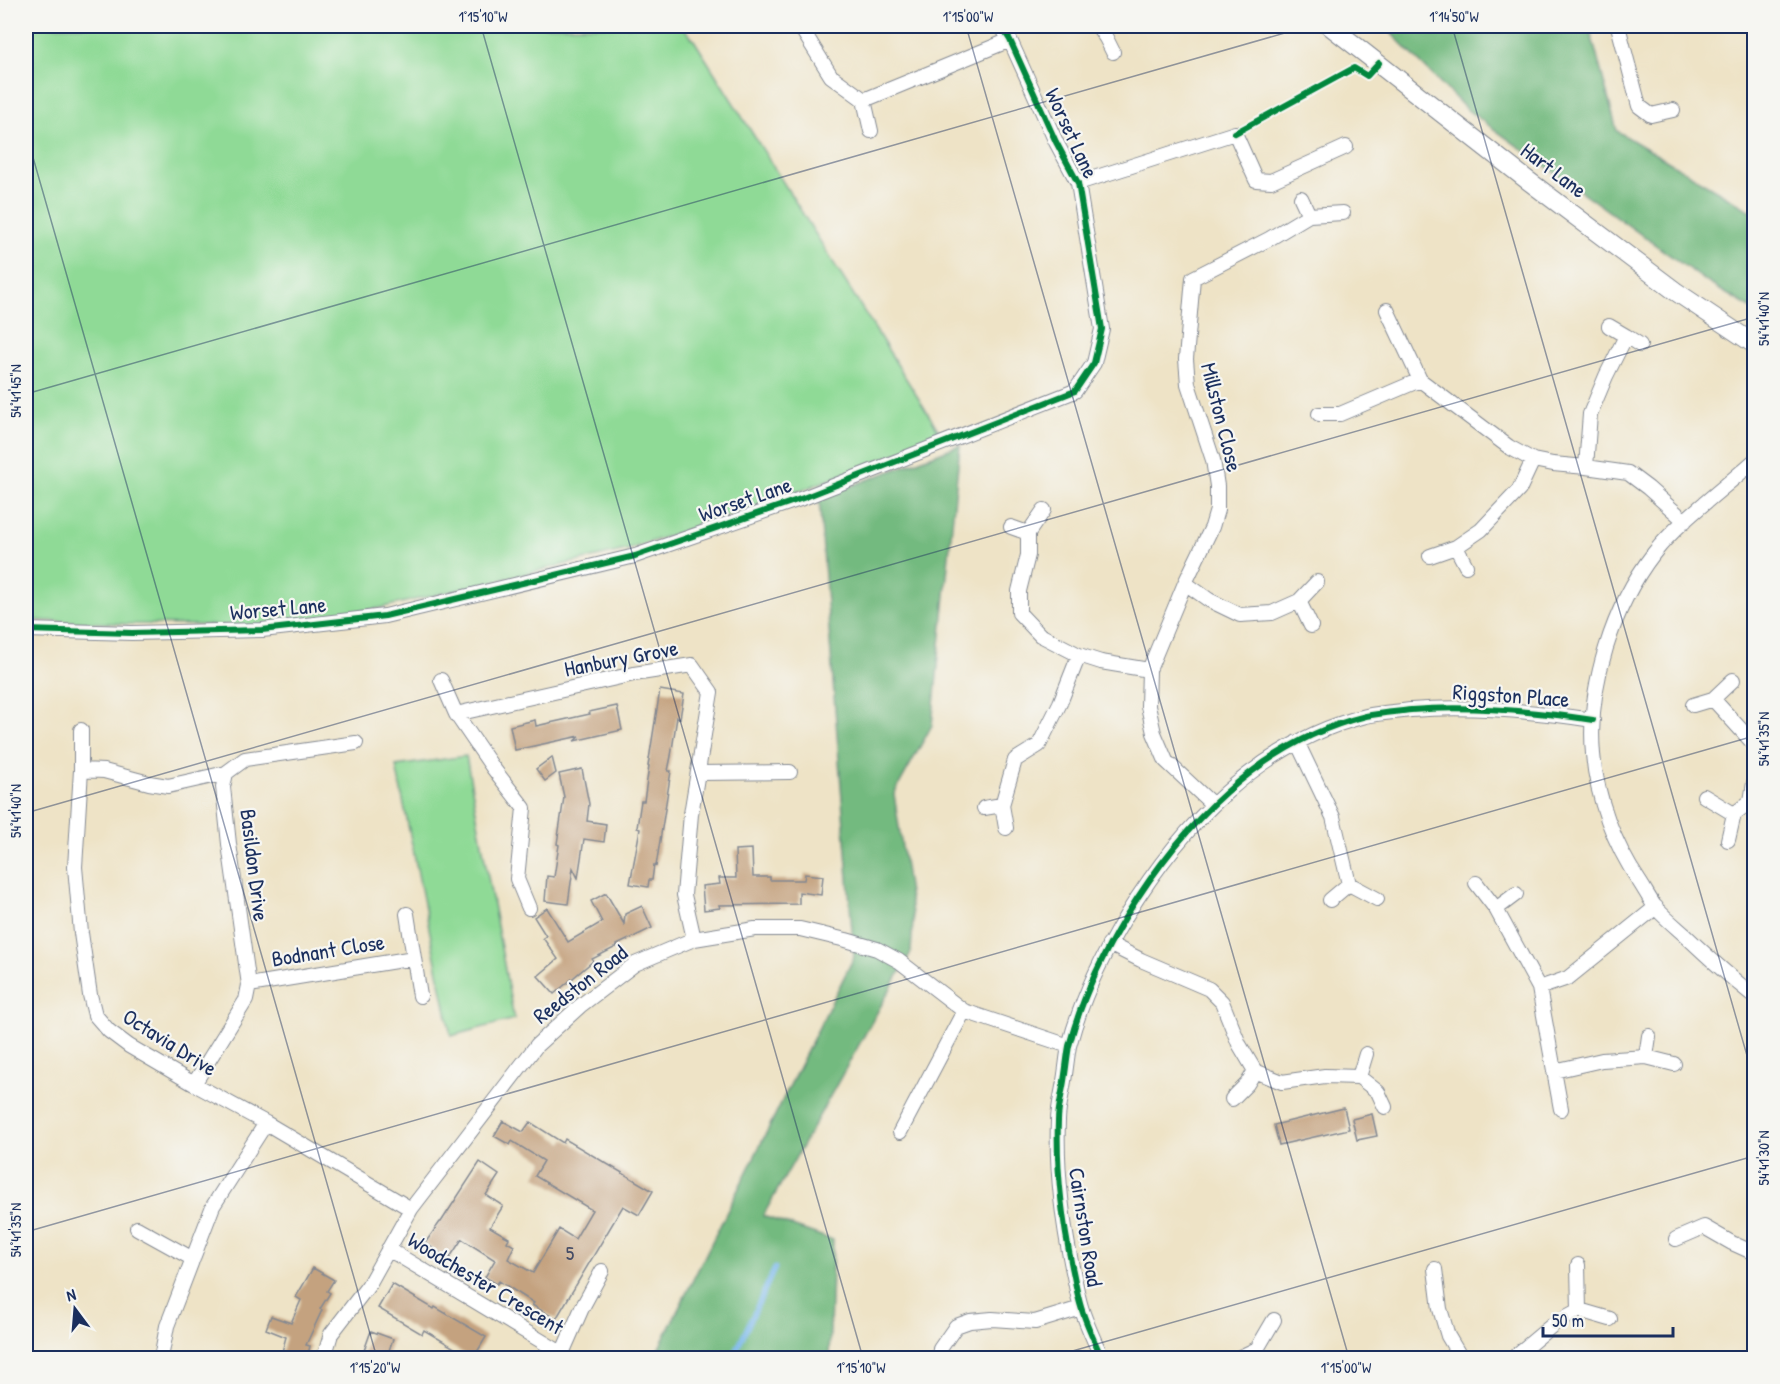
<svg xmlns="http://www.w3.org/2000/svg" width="1780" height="1384" viewBox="0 0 1780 1384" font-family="'Patrick Hand',sans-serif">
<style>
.green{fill:#8fda96;stroke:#55847a;stroke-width:1.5}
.forest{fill:#73ba7f;stroke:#47746e;stroke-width:1.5}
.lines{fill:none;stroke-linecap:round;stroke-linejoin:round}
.stream{stroke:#79b8ed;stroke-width:5}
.building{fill:#c4a27f}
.minor-casing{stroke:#848992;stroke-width:16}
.tertiary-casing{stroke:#848992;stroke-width:20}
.minor{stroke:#fff;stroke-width:14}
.tertiary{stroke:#fff;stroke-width:18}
.cycleway-casing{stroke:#f6f6f2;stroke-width:10}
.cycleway{stroke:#00873e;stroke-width:6}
.ticks{fill:none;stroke:#1b2f5e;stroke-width:1.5;stroke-opacity:0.45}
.labels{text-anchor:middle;stroke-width:4.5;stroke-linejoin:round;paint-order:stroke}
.number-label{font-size:20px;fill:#454c66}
.street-label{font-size:22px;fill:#1b2f5e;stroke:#f6f6f2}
.neatline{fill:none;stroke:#1b2f5e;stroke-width:2}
.ticks-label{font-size:15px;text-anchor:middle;fill:#1b2f5e}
</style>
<rect width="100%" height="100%" fill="#f6f6f2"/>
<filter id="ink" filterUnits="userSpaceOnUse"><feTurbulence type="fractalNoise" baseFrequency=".0167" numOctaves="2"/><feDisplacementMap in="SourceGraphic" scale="12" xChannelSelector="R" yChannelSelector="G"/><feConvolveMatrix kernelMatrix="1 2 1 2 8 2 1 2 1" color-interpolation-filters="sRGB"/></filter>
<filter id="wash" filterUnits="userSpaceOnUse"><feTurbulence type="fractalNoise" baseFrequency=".008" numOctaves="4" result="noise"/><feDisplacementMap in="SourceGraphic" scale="24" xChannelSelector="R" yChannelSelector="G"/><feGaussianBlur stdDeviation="1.35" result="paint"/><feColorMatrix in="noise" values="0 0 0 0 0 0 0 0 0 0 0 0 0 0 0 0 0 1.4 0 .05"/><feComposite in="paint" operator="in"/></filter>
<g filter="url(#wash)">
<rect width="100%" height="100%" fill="#eee3c6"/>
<!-- green -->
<path class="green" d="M 26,26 L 682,26 L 694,40 L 942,436 L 800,491 L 630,549 L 380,608 L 267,626 L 130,624 L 26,620 Z
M 466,756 L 514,1019 L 451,1036 L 396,766 Z"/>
<!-- forest -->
<path class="forest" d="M 1398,26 L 1589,26 L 1617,131 L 1754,213 L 1754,310 L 1710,284 L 1466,109 L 1392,34 Z
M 960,445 L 932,725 L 894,794 L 913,920 L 911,952 L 763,1216 L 833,1240 L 829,1358 L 654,1358 L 854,957 L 819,498 Z"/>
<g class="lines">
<!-- stream -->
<path class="stream" d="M 733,1358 L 775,1268"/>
</g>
<g id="blocks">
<!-- building -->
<path class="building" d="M 660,690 L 684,694 L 680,718 L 677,717 L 671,756 L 668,771 L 671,771 L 656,866 L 654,865 L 652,880 L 649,880 L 648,887 L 630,884 L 640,829 L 637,828 L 639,814 L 641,801 L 644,801 L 649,766 L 648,766 Z
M 617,706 L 622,730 L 574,741 L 580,736 L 515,750 L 510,726 L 535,720 L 536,726 L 590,714 L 589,712 Z
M 552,757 L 556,773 L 545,781 L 536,769 Z
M 582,769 L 589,804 L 587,821 L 606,824 L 604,842 L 584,839 L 578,878 L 573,868 L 568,904 L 545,901 L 547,876 L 554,877 L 559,845 L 557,844 L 564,797 L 559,774 Z
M 752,849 L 753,877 L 770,877 L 770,880 L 804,880 L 805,874 L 823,876 L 821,895 L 799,892 L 799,904 L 719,905 L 720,908 L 704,910 L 702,886 L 720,884 L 719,878 L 736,878 L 735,850 Z
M 606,893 L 624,924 L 625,914 L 642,906 L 652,928 L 617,945 L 618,946 L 592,959 L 593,961 L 554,994 L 538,976 L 558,959 L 543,938 L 546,936 L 534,917 L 547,908 L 568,942 L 602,922 L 591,901 Z
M 1344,1108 L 1349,1129 L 1279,1145 L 1274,1125 Z
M 1372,1114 L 1377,1136 L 1357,1140 L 1352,1119 Z
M 503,1121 L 523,1132 L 530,1122 L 563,1143 L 565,1139 L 653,1191 L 639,1215 L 623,1206 L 556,1319 L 532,1305 L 534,1303 L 499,1281 L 497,1284 L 485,1277 L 495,1260 L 462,1239 L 449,1259 L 425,1243 L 440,1222 L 441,1222 L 480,1162 L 499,1175 L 486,1195 L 503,1206 L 490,1227 L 509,1238 L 507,1242 L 514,1246 L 508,1259 L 533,1273 L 559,1229 L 575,1239 L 592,1210 L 535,1176 L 544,1161 L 512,1141 L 510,1145 L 494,1136 Z
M 313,1268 L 334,1280 L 327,1291 L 330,1293 L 320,1309 L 322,1310 L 306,1345 L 310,1346 L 307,1359 L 280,1359 L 286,1337 L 266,1329 L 271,1316 L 291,1323 L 301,1300 L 296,1297 Z
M 392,1284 L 434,1309 L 435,1307 L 486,1337 L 473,1359 L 424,1330 L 422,1334 L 378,1308 Z
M 371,1331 L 393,1339 L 386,1359 L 361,1359 Z"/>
</g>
</g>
<g filter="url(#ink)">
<use href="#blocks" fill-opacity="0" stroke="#848992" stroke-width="1.5"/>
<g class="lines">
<defs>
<path id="minor" d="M 800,26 L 831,76 L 864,100 L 871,131
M 1098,26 L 1106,38 L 1113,52
M 1618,26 L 1639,106 L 1651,115 L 1673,110
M 864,100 L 1010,40
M 1078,183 L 1235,133 L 1256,180 L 1271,181 L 1346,147
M 1301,198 L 1309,215
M 1387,310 L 1420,380
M 1626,336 L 1640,345
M 1319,414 L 1340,414 L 1420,380 L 1509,447 L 1533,460 L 1553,464 L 1586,467 L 1628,473 L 1648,488 L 1685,521
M 1754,461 C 1723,489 1679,521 1654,553 C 1613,606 1587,687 1593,754 C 1597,799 1614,844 1639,881 C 1645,890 1650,900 1656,908 C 1665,918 1676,927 1686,936 C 1708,957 1730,977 1754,996
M 1586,467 L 1590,414 L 1606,376 L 1626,336 L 1609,326
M 1044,510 L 1028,533 L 1028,555 L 1019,591 L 1019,613 L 1040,635 L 1079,655 L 1101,662 L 1149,670
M 1011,527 L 1028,533
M 1456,547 L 1466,566
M 1430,556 L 1456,547 L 1481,530 L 1519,490 L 1533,460
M 1185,583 L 1209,600 L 1240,615 L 1272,613 L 1299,601 L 1317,582
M 1299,601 L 1311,626
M 26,630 L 132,633 L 262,630 L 385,616 L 635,556 L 803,498 L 1075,391 L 1094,363 L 1102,329 L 1078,183 L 1056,142 L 1010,40 L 1001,26
M 441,680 L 456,714 L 493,768 L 524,808 L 517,879 L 529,908
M 1713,699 L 1754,744
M 1693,705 L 1713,699 L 1733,680
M 456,714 L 634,674 L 692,665 L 711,692 L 691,814 L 684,895 L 694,939
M 81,730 L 81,770 L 75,867 L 81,933 L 90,995 L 95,1015 L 109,1031 L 129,1046 L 194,1084 L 266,1123 L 411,1209
M 1297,742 L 1333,817 L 1349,884
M 81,770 L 104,771 L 149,783 L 168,786 L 226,773
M 698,773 L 790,772
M 1704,796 L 1734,814 L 1728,840
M 1213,805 L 1166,761 L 1154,733 L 1148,706 L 1149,670 L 1185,583 L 1212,527 L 1217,510 L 1217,486 L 1213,460 L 1188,384 L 1186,359 L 1193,278 L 1269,239 L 1309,215 L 1343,213
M 984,808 L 1002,805
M 1734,814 L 1751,801 L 1754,783
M 1006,828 L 1002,805 L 1015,760 L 1039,745 L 1060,703 L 1079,655
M 1476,883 L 1496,909 L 1539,988
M 1330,900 L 1349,884 L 1377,899
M 1496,909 L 1516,894
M 407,914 L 420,996
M 1109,944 L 1141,960 L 1209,989 L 1222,1002 L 1239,1044 L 1255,1071 L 1282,1082 L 1325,1076 L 1359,1077 L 1378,1092 L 1385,1107
M 249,985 L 414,958
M 1646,1057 L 1649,1036
M 1554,1071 L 1602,1060 L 1646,1057 L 1674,1064
M 1359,1077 L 1366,1054
M 194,1084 L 246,1000 L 249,985 L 229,844 L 223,787 L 226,773 L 245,759 L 356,743
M 1232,1099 L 1247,1084 L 1255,1071
M 1561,1109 L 1539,988 L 1568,978 L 1656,907
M 900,1132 L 964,1011
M 137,1228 L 193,1259
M 1676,1239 L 1704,1227 L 1732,1243 L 1754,1253
M 388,1249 L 563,1354
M 1435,1269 L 1440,1309 L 1448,1336 L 1461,1358
M 1579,1310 L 1610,1319
M 161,1358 L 167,1326 L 213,1206 L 266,1123
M 324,1358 L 331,1334 L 368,1286 L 411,1209 L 537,1045 L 580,1006 L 635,964 L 694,939 L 755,929 L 800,929 L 846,940 L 877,949 L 899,961 L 964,1011 L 1069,1046
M 560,1358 L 582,1308 L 602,1271
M 940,1358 L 940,1349 L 956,1326 L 970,1321 L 992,1319 L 1035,1322 L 1081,1308
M 1102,1358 C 1095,1342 1086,1324 1081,1307 C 1077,1294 1075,1280 1072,1267 C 1062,1218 1056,1171 1058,1121 C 1058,1108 1062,1094 1064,1081 C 1066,1069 1067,1057 1069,1046 C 1081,1000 1102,956 1126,916 C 1181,826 1260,742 1366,716 C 1380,713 1396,712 1411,710 C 1472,705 1533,711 1593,720
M 1238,1358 L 1257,1349 L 1274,1320
M 1513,1358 L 1555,1323 L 1579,1310 L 1578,1265"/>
<path id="tertiary" d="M 1330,26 L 1526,179 L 1675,291 L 1754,344"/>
</defs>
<!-- minor casing -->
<use href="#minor" class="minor-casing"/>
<!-- tertiary casing -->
<use href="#tertiary" class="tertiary-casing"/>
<!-- minor -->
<use href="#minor" class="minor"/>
<!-- tertiary -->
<use href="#tertiary" class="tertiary"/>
<defs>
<path id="cycleway" d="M 1235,133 L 1354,68 L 1367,76 L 1379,63
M 26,630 L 132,633 L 262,630 L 385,616 L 635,556 L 803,498 L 1075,391 L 1094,363 L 1102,329 L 1078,183 L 1056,142 L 1010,40 L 1001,26
M 1102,1358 C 1095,1342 1086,1324 1081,1307 C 1077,1294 1075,1280 1072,1267 C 1062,1218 1056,1171 1058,1121 C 1058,1108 1062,1094 1064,1081 C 1066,1069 1067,1057 1069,1046 C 1081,1000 1102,956 1126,916 C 1181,826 1260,742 1366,716 C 1380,713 1396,712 1411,710 C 1472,705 1533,711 1593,720"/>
</defs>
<!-- cycleway casing -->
<use href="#cycleway" class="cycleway-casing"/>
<!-- cycleway -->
<use href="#cycleway" class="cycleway"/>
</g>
</g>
<!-- ticks -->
<path class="ticks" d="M 481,26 L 863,1358M 966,26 L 1349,1358M 1452,26 L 1754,1080M 26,133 L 377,1358M 26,394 L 1309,26M 26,813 L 1754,317M 26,1232 L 1754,736M 1048,1358 L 1754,1156"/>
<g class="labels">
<!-- number labels -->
<g class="number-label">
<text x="570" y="1260">5</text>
</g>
<!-- street labels -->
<g class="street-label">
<text transform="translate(1072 133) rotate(65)" y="8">Worset Lane</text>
<text transform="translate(1554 170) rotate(37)" y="8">Hart Lane</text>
<text transform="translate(1222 417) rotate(76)" y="8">Millston Close</text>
<text transform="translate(745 499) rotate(-19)" y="8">Worset Lane</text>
<text transform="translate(278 608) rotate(-5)" y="8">Worset Lane</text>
<text transform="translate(621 658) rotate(-11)" y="8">Hanbury Grove</text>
<text transform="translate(1511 695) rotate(4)" y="8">Riggston Place</text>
<text transform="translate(255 865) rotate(83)" y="8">Basildon Drive</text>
<text transform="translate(328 950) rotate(-9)" y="8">Bodnant Close</text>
<text transform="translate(580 984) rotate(-38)" y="8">Reedston Road</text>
<text transform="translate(170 1042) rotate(32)" y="8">Octavia Drive</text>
<text transform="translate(1086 1227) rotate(81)" y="8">Cairnston Road</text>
<text transform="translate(486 1283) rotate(31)" y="8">Woodchester Crescent</text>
</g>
</g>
<!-- margin -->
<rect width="1780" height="1384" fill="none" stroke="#f6f6f2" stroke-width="66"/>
<!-- north arrow -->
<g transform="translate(75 1309) rotate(344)" stroke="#f6f6f2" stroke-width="4.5" paint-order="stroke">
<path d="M0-4.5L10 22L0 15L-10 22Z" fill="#1b2f5e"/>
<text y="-9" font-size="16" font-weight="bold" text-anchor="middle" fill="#1b2f5e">N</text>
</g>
<!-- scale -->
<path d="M1543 1327v9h130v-9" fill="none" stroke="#1b2f5e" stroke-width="3"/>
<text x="1552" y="1327" font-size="18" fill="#1b2f5e" stroke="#f6f6f2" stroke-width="4.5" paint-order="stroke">50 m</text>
<rect x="33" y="33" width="1714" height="1318" class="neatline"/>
<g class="ticks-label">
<text x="483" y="22">1°15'10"W</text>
<text x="968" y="22">1°15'00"W</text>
<text x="1454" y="22">1°14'50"W</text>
<text transform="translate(1764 319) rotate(-90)" y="5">54°41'40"N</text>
<text transform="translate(16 391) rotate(-90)" y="5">54°41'45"N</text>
<text transform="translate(1764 739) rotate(-90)" y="5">54°41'35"N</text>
<text transform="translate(16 811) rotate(-90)" y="5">54°41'40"N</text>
<text transform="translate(1764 1158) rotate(-90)" y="5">54°41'30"N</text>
<text transform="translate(16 1230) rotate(-90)" y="5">54°41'35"N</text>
<text x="375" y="1373">1°15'20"W</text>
<text x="861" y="1373">1°15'10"W</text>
<text x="1346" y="1373">1°15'00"W</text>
</g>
</svg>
